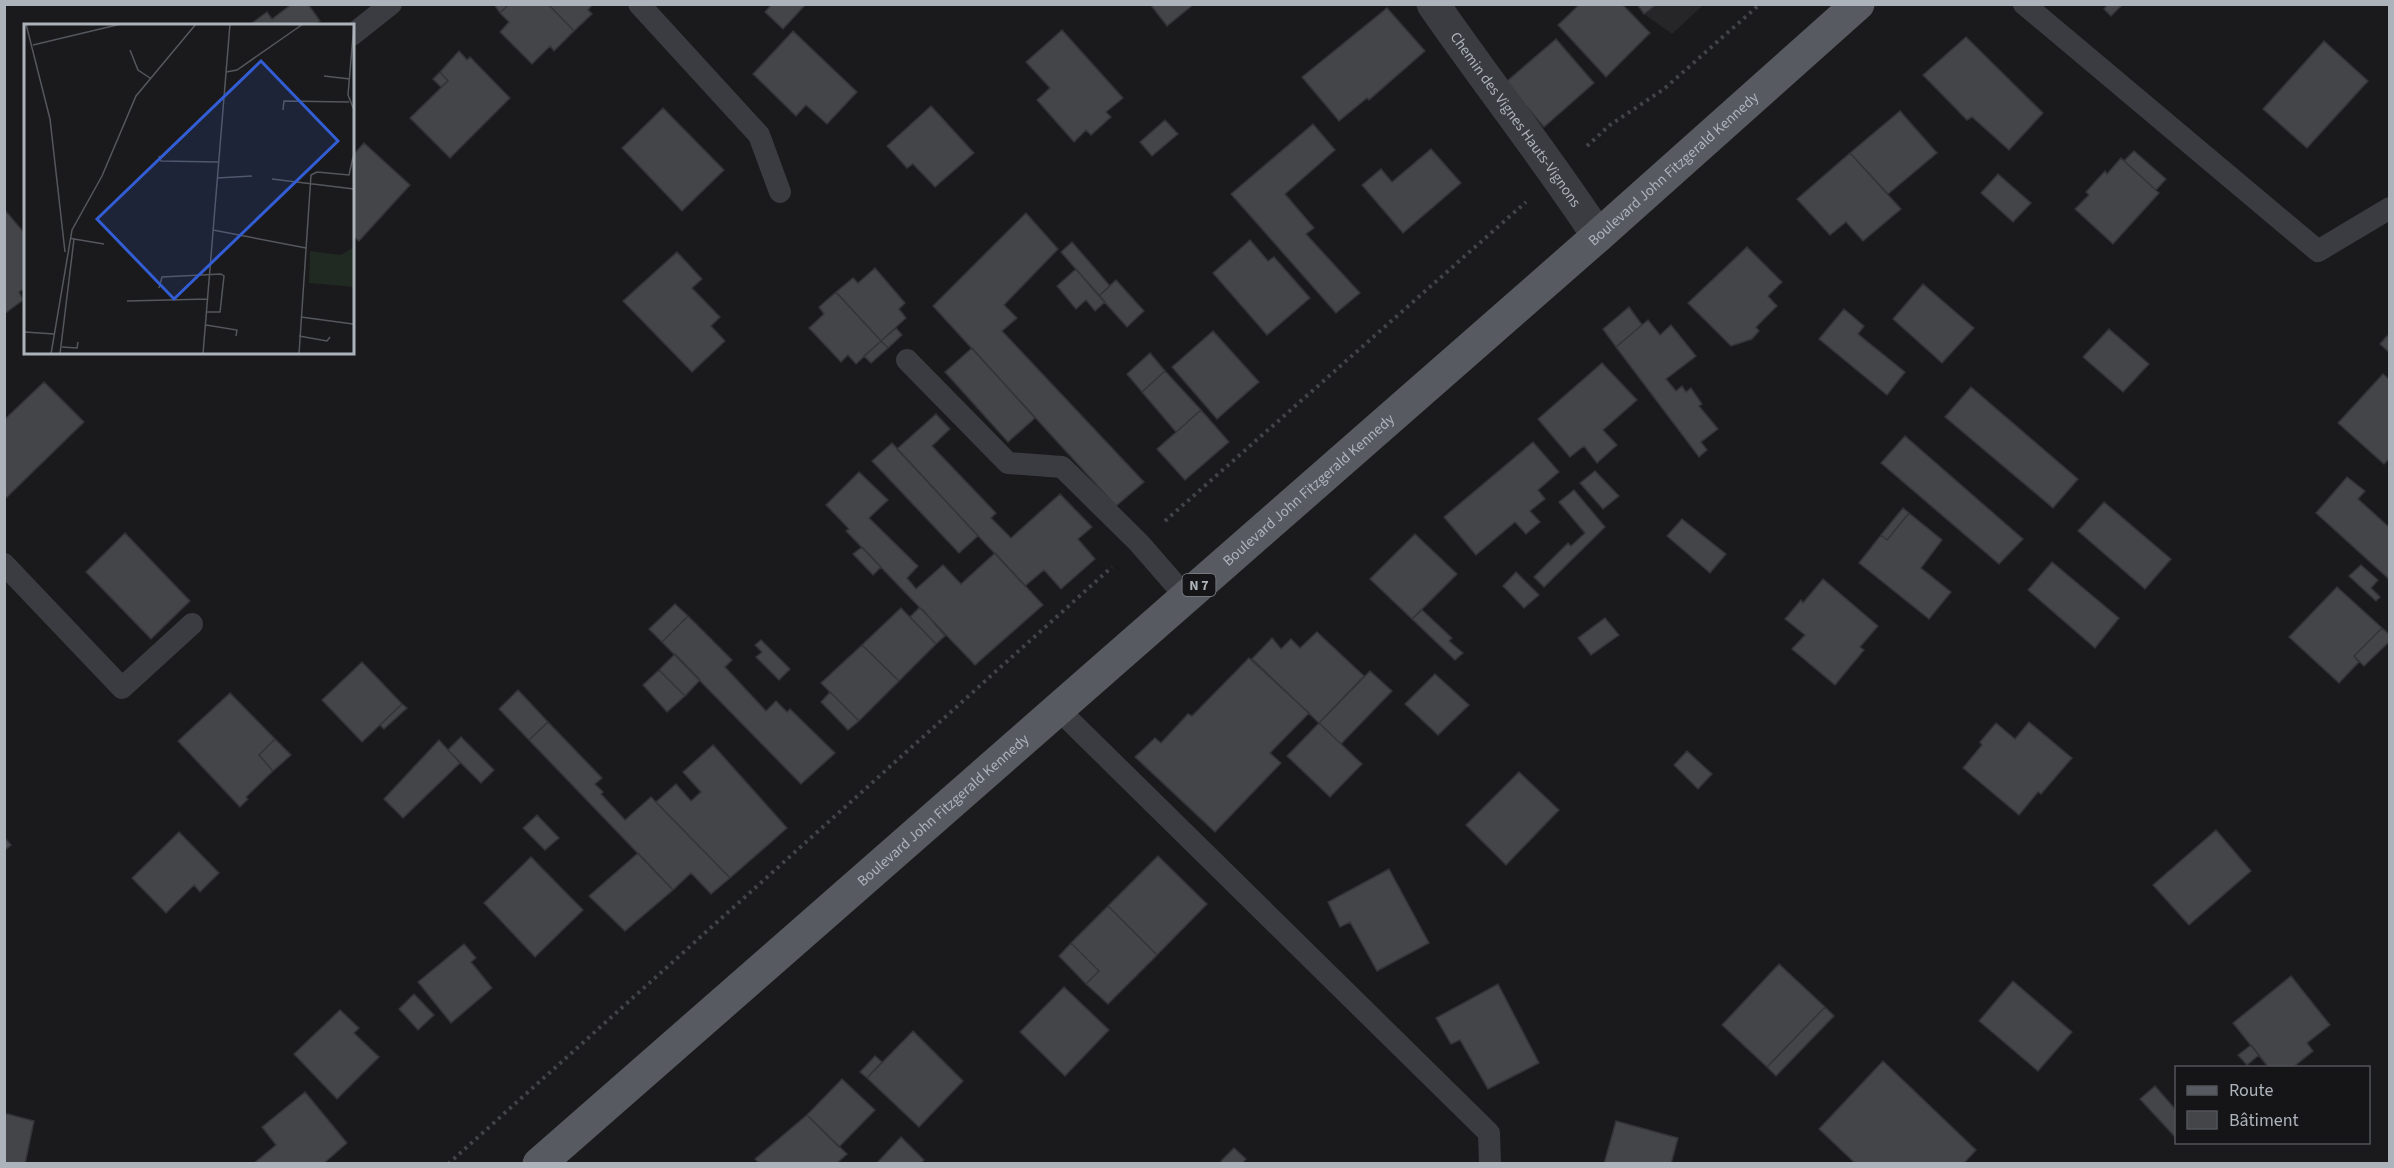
<svg xmlns="http://www.w3.org/2000/svg" width="2394" height="1168" viewBox="0 0 2394 1168" font-family="'Source Sans 3',sans-serif">
<style>
.built{fill:#262629}
.building{fill:#444549;stroke:#343438;stroke-width:1.5}
.lines{fill:none;stroke-linecap:round;stroke-linejoin:round}
.path{stroke:#414448;stroke-width:4;stroke-dasharray:3 4.5;stroke-linecap:butt}
.lane{stroke:#3b3c41;stroke-width:22}
.street{stroke:#3b3c41;stroke-width:33}
.primary{stroke:#575a60;stroke-width:33}
.labels{text-anchor:middle;stroke-width:4.5;stroke-linejoin:round;paint-order:stroke}
.shield{fill:#151517;stroke:#7f848a;stroke-width:1.5}
.shield-label{font-size:14px;font-weight:bold;fill:#acb3bb}
.street-label{font-size:15px;fill:#acb3bb;stroke:#151517}
.inset-road{fill:none;stroke:#54575c;stroke-width:1.5}
.view{fill:#325dd4;fill-opacity:0.15;stroke:#325dd4;stroke-width:3}
.inset-edge{fill:none;stroke:#acb3bb;stroke-width:3}
</style>
<rect width="100%" height="100%" fill="#1a1a1c"/>
<!-- built -->
<path class="built" d="M 1637,5 L 1703,5 L 1672,34 L 1644,14 Z"/>
<!-- building -->
<path class="building" d="M 292,4 L 308,4 L 320,21 L 313,26 L 248,26 L 267,12 L 272,19 Z
M 494,4 L 509,4 L 500,13 Z
M 509,4 L 548,4 L 574,31 L 554,51 L 550,46 L 532,64 L 500,32 L 509,22 L 500,13 Z
M 548,4 L 593,4 L 588,10 L 592,14 L 574,31 Z
M 772,4 L 806,4 L 783,29 L 765,12 Z
M 1150,4 L 1194,4 L 1167,26 Z
M 1580,4 L 1622,4 L 1650,33 L 1606,77 L 1558,25 Z
M 1637,4 L 1657,4 L 1644,14 Z
M 2108,4 L 2123,4 L 2111,16 L 2104,9 Z
M 1387,8 L 1425,51 L 1369,100 L 1367,98 L 1339,121 L 1302,77 Z
M 1062,30 L 1123,98 L 1106,112 L 1111,117 L 1091,135 L 1086,130 L 1074,142 L 1037,100 L 1050,88 L 1026,62 Z
M 793,31 L 857,92 L 827,124 L 806,105 L 796,116 L 753,74 Z
M 1966,37 L 2043,113 L 2009,150 L 1972,117 L 1967,120 L 1923,75 Z
M 1556,39 L 1594,83 L 1544,127 L 1506,82 Z
M 2324,41 L 2368,81 L 2307,148 L 2263,109 Z
M 459,51 L 467,60 L 470,57 L 510,98 L 450,158 L 410,118 L 448,81 L 440,72 Z
M 440,72 L 448,81 L 441,87 L 433,79 Z
M 931,106 L 974,153 L 935,187 L 913,164 L 907,168 L 887,146 Z
M 663,108 L 724,170 L 682,211 L 622,148 Z
M 1900,111 L 1937,153 L 1888,194 L 1850,153 Z
M 1165,120 L 1178,134 L 1152,156 L 1140,142 Z
M 1313,124 L 1335,150 L 1285,194 L 1314,228 L 1306,234 L 1360,293 L 1336,313 L 1231,194 Z
M 364,143 L 410,185 L 359,241 L 352,235 L 352,156 Z
M 1431,149 L 1461,183 L 1403,233 L 1362,185 L 1381,169 L 1392,182 Z
M 2134,151 L 2166,179 L 2156,190 L 2124,161 Z
M 1850,153 L 1901,209 L 1863,241 L 1846,222 L 1830,235 L 1797,199 Z
M 2121,158 L 2159,193 L 2113,244 L 2075,209 L 2089,195 L 2086,192 L 2105,171 L 2107,174 Z
M 1998,174 L 2031,203 L 2013,222 L 1981,193 Z
M 4,209 L 26,235 L 26,287 L 19,292 L 23,300 L 4,314 Z
M 1026,213 L 1058,249 L 1004,305 L 1017,318 L 1002,331 L 1144,482 L 1116,506 L 933,306 Z
M 1250,240 L 1268,261 L 1274,257 L 1310,298 L 1267,335 L 1213,273 Z
M 1072,242 L 1110,286 L 1099,296 L 1061,252 Z
M 1747,247 L 1782,282 L 1768,296 L 1777,306 L 1756,327 L 1759,331 L 1752,339 L 1731,346 L 1688,303 Z
M 677,252 L 702,279 L 692,288 L 720,317 L 711,326 L 725,341 L 692,372 L 623,301 Z
M 875,268 L 905,303 L 899,309 L 906,318 L 881,341 L 836,292 L 853,278 L 858,283 Z
M 1076,269 L 1105,302 L 1095,311 L 1086,300 L 1076,309 L 1057,286 Z
M 1116,280 L 1144,311 L 1127,327 L 1099,296 Z
M 1923,284 L 1974,328 L 1942,363 L 1893,319 Z
M 836,292 L 881,341 L 856,364 L 848,355 L 841,362 L 809,328 L 824,314 L 819,307 Z
M 1629,307 L 1642,325 L 1616,347 L 1603,329 Z
M 1844,309 L 1864,326 L 1858,334 L 1905,372 L 1887,395 L 1819,339 Z
M 1648,320 L 1660,335 L 1671,325 L 1696,356 L 1666,379 L 1676,391 L 1682,386 L 1686,392 L 1691,388 L 1702,404 L 1699,406 L 1718,429 L 1701,442 L 1707,450 L 1699,457 L 1616,347 Z
M 896,328 L 902,335 L 888,348 L 881,341 Z
M 2109,329 L 2149,364 L 2123,392 L 2083,357 Z
M 1213,331 L 1259,382 L 1217,419 L 1172,367 Z
M 2387,336 L 2390,338 L 2390,353 L 2380,344 Z
M 881,341 L 888,348 L 871,363 L 864,356 Z
M 972,348 L 1035,418 L 1008,442 L 945,372 Z
M 1150,353 L 1165,371 L 1142,392 L 1127,374 Z
M 1602,363 L 1637,400 L 1603,430 L 1617,445 L 1597,463 L 1584,446 L 1570,457 L 1538,419 Z
M 1165,371 L 1201,410 L 1176,432 L 1142,392 Z
M 2383,374 L 2390,380 L 2390,458 L 2384,464 L 2338,423 Z
M 44,382 L 84,422 L 6,498 L 4,496 L 4,420 Z
M 1971,387 L 2078,479 L 2053,508 L 1945,417 Z
M 1201,410 L 1229,442 L 1185,480 L 1157,449 Z
M 936,414 L 950,429 L 932,446 L 996,513 L 991,518 L 1011,538 L 1060,494 L 1092,527 L 1078,539 L 1095,559 L 1061,589 L 1044,570 L 1025,586 L 897,449 Z
M 1905,436 L 2023,539 L 1999,564 L 1881,463 Z
M 1533,442 L 1559,472 L 1538,490 L 1545,499 L 1530,511 L 1540,522 L 1526,534 L 1515,522 L 1476,555 L 1444,517 Z
M 892,443 L 978,536 L 959,553 L 872,461 Z
M 1595,471 L 1619,496 L 1603,509 L 1580,483 Z
M 859,472 L 888,500 L 869,518 L 918,566 L 907,578 L 916,589 L 943,565 L 961,584 L 995,553 L 1043,605 L 975,665 L 846,531 L 849,529 L 826,505 Z
M 2347,477 L 2365,491 L 2358,499 L 2390,528 L 2390,580 L 2316,513 Z
M 1574,490 L 1605,527 L 1544,587 L 1534,577 L 1568,543 L 1571,546 L 1585,533 L 1559,502 Z
M 2104,502 L 2171,559 L 2145,589 L 2078,531 Z
M 1903,508 L 1909,513 L 1887,540 L 1881,535 Z
M 1909,513 L 1942,540 L 1921,568 L 1951,592 L 1929,619 L 1859,563 L 1881,535 L 1887,540 Z
M 1682,519 L 1726,554 L 1710,573 L 1667,536 Z
M 125,533 L 190,601 L 151,639 L 86,572 Z
M 1415,534 L 1457,574 L 1412,619 L 1370,579 Z
M 862,547 L 881,567 L 873,575 L 853,554 Z
M 2052,562 L 2119,618 L 2095,648 L 2028,590 Z
M 2361,565 L 2378,580 L 2371,588 L 2380,597 L 2376,601 L 2349,576 Z
M 1516,572 L 1539,595 L 1524,608 L 1503,586 Z
M 1823,579 L 1878,626 L 1860,647 L 1864,650 L 1835,685 L 1792,649 L 1805,635 L 1785,619 L 1801,600 L 1803,603 Z
M 2337,587 L 2382,628 L 2354,656 L 2359,662 L 2339,683 L 2289,637 Z
M 675,604 L 688,616 L 662,642 L 649,629 Z
M 901,608 L 936,644 L 899,681 L 862,645 Z
M 919,608 L 923,610 L 945,636 L 936,644 L 910,617 Z
M 1422,610 L 1452,638 L 1449,641 L 1463,653 L 1455,660 L 1412,619 Z
M 688,616 L 732,660 L 725,667 L 766,711 L 776,701 L 787,712 L 790,709 L 835,753 L 801,784 L 662,642 Z
M 1605,618 L 1619,635 L 1591,655 L 1578,638 Z
M 2382,628 L 2390,635 L 2390,641 L 2364,666 L 2354,656 Z
M 1317,632 L 1364,676 L 1319,723 L 1252,659 L 1272,638 L 1281,649 L 1291,639 L 1300,648 Z
M 761,640 L 790,669 L 779,680 L 756,657 L 762,652 L 755,645 Z
M 862,645 L 899,681 L 859,721 L 821,683 Z
M 675,654 L 700,680 L 685,696 L 659,670 Z
M 1249,658 L 1309,713 L 1270,753 L 1281,763 L 1215,832 L 1135,757 L 1155,738 L 1161,743 L 1188,714 L 1192,716 Z
M 362,662 L 402,704 L 362,742 L 322,700 Z
M 659,670 L 685,696 L 667,712 L 643,685 Z
M 1370,671 L 1392,691 L 1341,744 L 1319,723 Z
M 1435,674 L 1469,705 L 1438,735 L 1405,704 Z
M 518,690 L 548,722 L 529,740 L 499,709 Z
M 830,692 L 859,721 L 848,730 L 821,702 Z
M 230,693 L 275,739 L 259,755 L 273,771 L 246,797 L 248,799 L 240,807 L 178,741 Z
M 402,704 L 407,708 L 384,729 L 380,725 Z
M 548,722 L 602,778 L 595,784 L 603,792 L 601,794 L 625,820 L 651,797 L 730,878 L 711,894 L 691,873 L 673,890 L 529,740 Z
M 2029,722 L 2072,758 L 2041,794 L 2038,792 L 2019,815 L 1963,768 L 1982,745 L 1980,742 L 1996,723 L 2015,739 Z
M 1319,723 L 1362,764 L 1330,797 L 1287,756 Z
M 461,737 L 494,770 L 481,783 L 448,750 Z
M 275,739 L 291,755 L 273,771 L 259,755 Z
M 439,740 L 460,763 L 403,818 L 384,799 Z
M 713,745 L 787,828 L 730,878 L 656,802 L 676,784 L 691,801 L 701,792 L 683,772 Z
M 1687,751 L 1712,774 L 1698,789 L 1674,765 Z
M 1519,772 L 1559,810 L 1506,865 L 1466,825 Z
M 537,815 L 559,838 L 545,850 L 523,828 Z
M 2216,830 L 2251,871 L 2189,925 L 2153,885 Z
M 179,832 L 219,873 L 200,892 L 194,885 L 166,913 L 132,878 Z
M 4,837 L 11,845 L 4,851 Z
M 638,853 L 673,890 L 625,931 L 589,896 Z
M 1158,856 L 1207,904 L 1157,955 L 1108,906 Z
M 531,857 L 583,910 L 535,957 L 484,903 Z
M 1389,869 L 1429,943 L 1377,971 L 1350,922 L 1340,927 L 1328,902 Z
M 1108,906 L 1157,955 L 1108,1004 L 1086,984 L 1099,971 L 1071,943 Z
M 1071,943 L 1099,971 L 1086,984 L 1059,956 Z
M 464,944 L 476,958 L 471,962 L 492,988 L 451,1023 L 418,982 Z
M 1779,964 L 1825,1007 L 1767,1067 L 1722,1025 Z
M 2291,976 L 2330,1025 L 2307,1043 L 2313,1051 L 2292,1068 L 2269,1068 L 2233,1023 Z
M 2013,981 L 2072,1032 L 2038,1071 L 1979,1021 Z
M 1498,984 L 1539,1063 L 1488,1089 L 1460,1040 L 1451,1044 L 1436,1018 Z
M 1064,987 L 1109,1030 L 1065,1076 L 1020,1032 Z
M 414,994 L 434,1015 L 418,1030 L 399,1009 Z
M 1825,1007 L 1834,1016 L 1776,1076 L 1767,1067 Z
M 340,1010 L 359,1028 L 354,1033 L 379,1057 L 337,1099 L 294,1054 Z
M 913,1031 L 963,1081 L 919,1127 L 867,1078 Z
M 2251,1045 L 2259,1055 L 2247,1065 L 2238,1055 Z
M 875,1056 L 882,1062 L 867,1078 L 860,1072 Z
M 1883,1061 L 1976,1150 L 1963,1164 L 1856,1164 L 1819,1129 Z
M 842,1079 L 875,1110 L 839,1147 L 807,1115 Z
M 2155,1086 L 2176,1110 L 2176,1138 L 2140,1099 Z
M 305,1092 L 347,1143 L 323,1164 L 253,1164 L 276,1145 L 262,1127 Z
M 4,1113 L 34,1121 L 25,1164 L 4,1163 Z
M 807,1115 L 847,1154 L 836,1164 L 760,1164 L 755,1159 Z
M 1616,1121 L 1678,1138 L 1671,1164 L 1604,1164 Z
M 901,1137 L 924,1160 L 920,1164 L 876,1164 Z
M 1234,1148 L 1246,1159 L 1241,1164 L 1223,1164 L 1221,1161 Z"/>
<g class="lines">
<!-- path -->
<path class="path" d="M 1587,146 L 1610,125 L 1664,89 L 1760,4
M 1165,521 L 1526,202
M 448,1164 L 1112,567"/>
<!-- lane -->
<path class="lane" d="M 639,4 L 759,135 L 780,192
M 2024,4 L 2318,251 L 2390,208
M 352,35 L 391,4
M 907,360 L 1008,463 L 1062,467 L 1139,543 L 1186,597
M 4,564 L 122,688 L 192,624
M 1058,709 L 1489,1133 L 1490,1164"/>
<!-- street -->
<path class="street" id="s1" d="M 1433,4 C 1487,82 1546,157 1598,236"/>
<!-- primary -->
<path class="primary" id="s2" d="M 539,1164 L 1598,236 L 1858,4"/>
</g>
<g class="labels">
<!-- shield labels -->
<rect class="shield" x="1182.5" y="574" width="33" height="22" rx="4.5"/>
<g class="shield-label">
<text x="1199" y="590">N 7</text>
</g>
<!-- street labels -->
<g class="street-label">
<text dy="5" stroke="none"><textPath href="#s1" startOffset="142">Chemin des Vignes Hauts-Vignons</textPath></text>
<text dy="5" stroke="none"><textPath href="#s2" startOffset="1509">Boulevard John Fitzgerald Kennedy</textPath></text>
<text dy="5" stroke="none"><textPath href="#s2" startOffset="1023">Boulevard John Fitzgerald Kennedy</textPath></text>
<text dy="5" stroke="none"><textPath href="#s2" startOffset="537">Boulevard John Fitzgerald Kennedy</textPath></text>
</g>
</g>
<!-- overview -->
<g transform="translate(24 24)">
<rect width="330" height="330" fill="#1a1a1c"/>
<path d="M 330,223 L 330,263 L 285,259 L 286,227 L 317,231 Z" fill="#212a22"/>
<path class="inset-road" d="M 2,0 L 26,95 L 41,228M 330,0 L 324,71 L 330,86M 9,21 L 97,0M 106,26 L 114,46 L 126,54M 202,48 L 213,46 L 279,0M 300,52 L 326,55M 259,86 L 260,77 L 325,78M 135,132 L 137,137 L 194,138M 193,154 L 228,152M 248,155 L 330,165M 189,206 L 282,224M 50,215 L 80,220M 135,264 L 138,253 L 197,250 L 200,252 L 196,288 L 183,288M 103,277 L 184,275M 277,293 L 329,300M 0,300 L 0,330M 182,301 L 213,306 L 212,312M 1,308 L 30,310M 275,312 L 303,317 L 306,313M 38,323 L 53,324 L 54,318M 27,330 L 48,206 L 78,152 L 112,72 L 172,0M 36,330 L 50,215 L 46,214M 179,330 L 206,0M 275,330 L 287,151 L 293,148 L 325,151 L 330,129"/>
<path class="view" d="M 237,37 L 314,117 L 150,275 L 73,195 Z"/>
<rect width="330" height="330" class="inset-edge"/>
</g>
<!-- border -->
<rect width="2394" height="1168" fill="none" stroke="#acb3bb" stroke-width="12"/>
<!-- legend -->
<rect x="2175" y="1066" width="195" height="78" fill="#151517" stroke="#515459" stroke-width="1.5"/>
<rect x="2187" y="1086" width="30" height="9" fill="#575a60" stroke="#515459" stroke-width="1.5"/>
<text x="2229" y="1096" font-size="18" fill="#acb3bb">Route</text>
<rect x="2187" y="1111" width="30" height="18" fill="#444549" stroke="#515459" stroke-width="1.5"/>
<text x="2229" y="1126" font-size="18" fill="#acb3bb">Bâtiment</text>
</svg>
